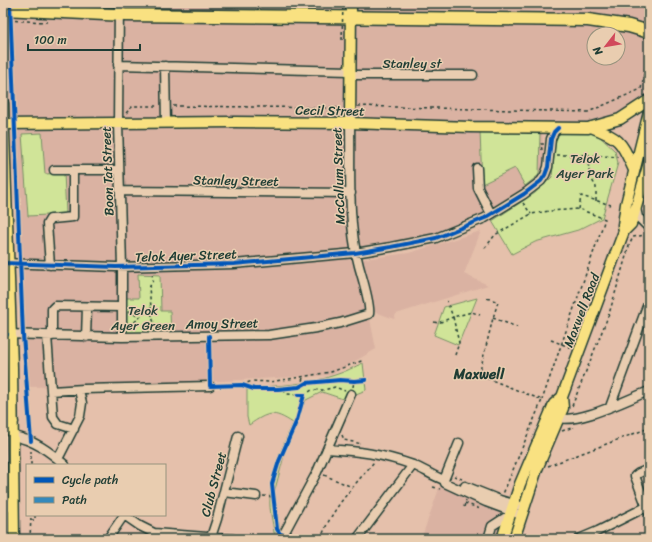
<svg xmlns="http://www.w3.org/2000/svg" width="652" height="542" viewBox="0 0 652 542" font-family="Sriracha,sans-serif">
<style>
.built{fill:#dab2a2;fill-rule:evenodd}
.green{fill:#d0e498;stroke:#789066}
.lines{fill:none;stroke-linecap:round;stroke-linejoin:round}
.minor-casing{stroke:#1f3d34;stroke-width:11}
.major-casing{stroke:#1f3d34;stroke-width:13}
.highway-casing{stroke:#1f3d34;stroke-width:15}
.path{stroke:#1f3d34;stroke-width:1.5;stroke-dasharray:3 3;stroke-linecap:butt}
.minor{stroke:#e9cdb0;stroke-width:8}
.major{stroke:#f9e181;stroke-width:10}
.highway{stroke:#f9e181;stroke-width:12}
.path-bridge{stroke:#1f3d34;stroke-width:1.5;stroke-dasharray:3 3;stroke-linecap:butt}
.quiet{stroke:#3589bb;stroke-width:3;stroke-dasharray:6 3;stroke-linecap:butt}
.cycleway-casing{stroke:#e9cdb0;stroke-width:6}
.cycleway{stroke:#0057b8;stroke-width:4}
.labels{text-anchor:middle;stroke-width:3;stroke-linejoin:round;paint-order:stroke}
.street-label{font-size:13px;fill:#1f3d34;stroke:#e9cdb0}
.park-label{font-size:13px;fill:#284539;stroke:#e9cdb0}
.neighbourhood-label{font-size:14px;font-weight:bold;fill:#1f3d34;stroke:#e9cdb0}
</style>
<rect width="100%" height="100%" fill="#e5c0ab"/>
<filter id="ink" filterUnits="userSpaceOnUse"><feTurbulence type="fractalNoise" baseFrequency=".025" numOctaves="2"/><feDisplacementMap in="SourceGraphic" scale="8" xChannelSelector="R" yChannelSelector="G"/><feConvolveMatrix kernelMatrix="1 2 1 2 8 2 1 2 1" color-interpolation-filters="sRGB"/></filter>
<g filter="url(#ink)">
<!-- built -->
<path class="built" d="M 3,3 L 649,3 L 649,100 L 620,119 L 542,130 L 545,175 L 541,181 L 455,231 L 355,253 L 356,260 L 409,253 L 481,231 L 464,274 L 488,285 L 396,314 L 394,319 L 368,309 L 376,349 L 331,375 L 148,385 L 24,387 L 13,171 L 5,171 L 5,257 L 3,257 ZM 594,34 L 618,34 L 618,58 L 594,58 ZM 47,170 L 119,170 L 119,189 L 115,174 L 47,173 Z
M 440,486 L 508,512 L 500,539 L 421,539 Z"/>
<!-- green -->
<path class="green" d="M 480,131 L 540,132 L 539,175 L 525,186 L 515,168 L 482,184 Z
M 42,133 L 45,174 L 64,173 L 66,214 L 28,216 L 22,134 Z
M 556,133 L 596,133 L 615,151 L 618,163 L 602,218 L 578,230 L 535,242 L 512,254 L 492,221 L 535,193 L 552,177 Z
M 138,274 L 160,275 L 161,311 L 170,311 L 171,336 L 122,337 L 125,298 L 139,298 Z
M 477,298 L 458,345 L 434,335 L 444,307 Z
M 363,363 L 366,390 L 351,396 L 346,400 L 322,392 L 306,400 L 291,430 L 274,493 L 280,531 L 274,533 C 273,522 269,510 270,499 C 270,472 282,447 293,423 C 273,410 268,412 249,425 L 247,417 L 247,387 C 274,387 310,384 335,375 C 345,372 354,367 363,363 Z"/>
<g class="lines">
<defs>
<path id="minor" d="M 119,3 L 118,123 L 122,267 L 122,337
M 118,65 L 350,71
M 165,66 L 166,122
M 350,75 L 473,75
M 477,168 L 478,188 L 491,214
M 54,170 L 119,170
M 120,191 L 351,193
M 636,208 L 638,217 L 649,228
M 3,263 L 116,267 L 234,264 L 355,253 L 391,247 L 436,238 L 485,218 L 524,194 L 541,181 L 545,175 L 548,167 L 551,139 L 554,132 L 558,128
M 50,265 L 47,224 L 50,219 L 52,219 L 73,217 L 73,170
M 3,334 L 122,337 L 269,335 L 316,328 L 340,323 L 369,314 C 371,305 362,277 359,266 C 347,220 351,170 350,123
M 47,336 L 53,417 L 58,424 L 74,429
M 52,336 L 52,309 L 55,306 L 122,307
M 86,337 L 87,307
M 51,391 L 84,389 L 210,386
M 610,407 L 649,301
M 554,417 C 576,426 626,400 649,391
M 13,436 C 34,440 49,451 65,465
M 327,449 C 359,451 382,454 413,465 C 423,469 433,476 444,480 L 445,483 L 486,502 L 521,515
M 58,459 L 80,416 L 82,403 L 79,390
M 649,469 L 639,473 L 635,476 L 649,513
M 444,480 L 459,443
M 465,486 L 500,500 L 524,507
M 224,492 L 256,496
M 3,510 L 14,500
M 124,515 L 140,526 L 154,533 L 233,539
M 211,537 L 217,519 L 238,436
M 110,539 L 109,537 L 124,515
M 281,539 L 317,472 L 351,394
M 357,539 L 413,465
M 488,539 L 492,526 L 509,515
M 579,539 L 598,531 L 646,507"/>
<path id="major" d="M 3,103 L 12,367 L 14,539
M 350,123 L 351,3
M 3,124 L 234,122 L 350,123 L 470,127 L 588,128 L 620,119 L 649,100
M 591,127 C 622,139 621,142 634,170
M 624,231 L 623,225 L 626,204 L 649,112
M 3,430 L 13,422
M 502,539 L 520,484 L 554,404 L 562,397 L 624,231 L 631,224 L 649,163
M 514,539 L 537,469 L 563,408 L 562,397"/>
<path id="highway" d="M 3,9 L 125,15 L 588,20 L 629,26 L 649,32"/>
</defs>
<!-- minor casing -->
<use href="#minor" class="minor-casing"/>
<!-- major casing -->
<use href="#major" class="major-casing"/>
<!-- highway casing -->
<use href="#highway" class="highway-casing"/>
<!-- path -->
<path class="path" d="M 3,20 L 47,22
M 11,20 L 15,116
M 173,106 L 341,108
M 358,106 L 588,112 L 641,89 L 649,52
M 126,113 L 133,106 L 159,106
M 15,131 L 20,256
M 542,150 L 541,144 L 544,144
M 557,155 L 587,155
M 596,201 L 596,187 L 590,176 L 587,155 L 618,157
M 523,203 L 531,214
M 579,209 L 581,196 L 611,205
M 485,248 L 495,235 L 531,214 L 550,211 L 579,209 L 605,219 L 542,400
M 21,271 L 22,327
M 487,298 L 498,302 L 493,318 L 479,375 L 542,400 L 503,494
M 151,307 L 152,317 L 156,328
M 129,311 L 140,318
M 493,318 L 517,327
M 434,322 L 438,323 L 453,317 L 447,301
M 130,326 L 151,307 L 149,288 L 153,280 L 152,274
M 551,340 L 572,348
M 23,341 L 31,433
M 455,355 L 459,343 L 453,317 L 472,312 L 480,315
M 303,378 L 302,381 L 306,383
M 242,385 L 252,381 L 270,382 L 331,372 L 364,360
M 291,387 L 286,389 L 285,392 L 287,394 L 298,395
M 353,387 L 354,381
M 304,395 L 312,390 L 324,390 L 335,387 L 345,391
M 572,406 L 609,314 L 629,246 L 633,237 L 645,235 L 649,237
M 562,431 L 574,427
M 342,435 L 344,440 L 362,444
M 31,465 L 31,451
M 548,466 L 649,428
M 324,475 L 352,487
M 454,476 L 462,479
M 433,487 L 440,489
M 263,496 L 273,497
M 465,503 L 480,509
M 464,507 L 466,500
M 31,520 L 35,520 L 35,515
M 525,534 L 536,539
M 30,539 L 31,515
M 321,539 C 331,509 354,486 374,462
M 388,539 L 389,535 L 402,539"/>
<!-- minor -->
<use href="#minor" class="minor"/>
<!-- major -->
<use href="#major" class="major"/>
<!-- highway -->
<use href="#highway" class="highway"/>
<!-- path-bridge -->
<path class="path-bridge" d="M 342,40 L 343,3"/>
<!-- quiet -->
<path class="quiet" d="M 3,334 L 10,335"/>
<defs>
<path id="cycleway" d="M 10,3 L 23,335 L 31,441
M 3,263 L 116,267 L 234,264 L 355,253 L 391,247 L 436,238 L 485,218 L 524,194 L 541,181 L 545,175 L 548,167 L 551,139 L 554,132 L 558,128
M 209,336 L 210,386 L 242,385 L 254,389 L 278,389 L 299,387 L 306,383 L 340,380 L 354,381 L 366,380
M 283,535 L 280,534 L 277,529 L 272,484 L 279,461 L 297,420 L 304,395 L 298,395"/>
</defs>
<!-- cycleway casing -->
<use href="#cycleway" class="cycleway-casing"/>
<!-- cycleway -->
<use href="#cycleway" class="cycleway"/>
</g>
</g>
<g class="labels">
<!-- street labels -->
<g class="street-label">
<text x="412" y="68">Stanley st</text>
<text transform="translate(330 110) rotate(1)" y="5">Cecil Street</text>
<text transform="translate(107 171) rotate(-92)" y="5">Boon Tat Street</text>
<text transform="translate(338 176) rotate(-92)" y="5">McCallum Street</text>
<text transform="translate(236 180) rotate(1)" y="5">Stanley Street</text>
<text transform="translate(186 255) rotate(-2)" y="5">Telok Ayer Street</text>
<text transform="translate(581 310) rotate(-69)" y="5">Maxwell Road</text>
<text transform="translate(222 323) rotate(-1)" y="5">Amoy Street</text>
<text transform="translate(213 484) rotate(-75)" y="5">Club Street</text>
</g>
<!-- park labels -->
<g class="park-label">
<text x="585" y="163">Telok<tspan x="585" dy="15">Ayer Park</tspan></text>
<text x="143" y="315">Telok<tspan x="143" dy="15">Ayer Green</tspan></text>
</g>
<!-- neighbourhood labels -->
<g class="neighbourhood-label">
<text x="479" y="379">Maxwell</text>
</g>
</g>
<!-- margin -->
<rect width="652" height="542" fill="none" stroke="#e9cdb0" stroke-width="16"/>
<rect x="8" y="8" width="636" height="526" fill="none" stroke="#1f3d34" stroke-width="1.5" filter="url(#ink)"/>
<!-- legend -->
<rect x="26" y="464" width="140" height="52" fill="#e9cdb0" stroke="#98937e"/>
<rect x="34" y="477" width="20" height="6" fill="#0057b8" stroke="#98937e"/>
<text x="62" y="484" font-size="12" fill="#1f3d34">Cycle path</text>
<rect x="34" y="497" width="20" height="6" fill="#3589bb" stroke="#98937e"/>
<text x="62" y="504" font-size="12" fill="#1f3d34">Path</text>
<!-- north arrow -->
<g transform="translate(606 46) rotate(239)"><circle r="19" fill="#e9cdb0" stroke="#98937e"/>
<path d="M0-3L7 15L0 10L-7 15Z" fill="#d1495b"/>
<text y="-6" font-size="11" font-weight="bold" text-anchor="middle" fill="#1f3d34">N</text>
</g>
<!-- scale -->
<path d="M28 44v6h112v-6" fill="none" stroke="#1f3d34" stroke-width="2"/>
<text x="34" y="44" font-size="12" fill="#1f3d34" stroke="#e9cdb0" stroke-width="3" paint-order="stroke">100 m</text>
</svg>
